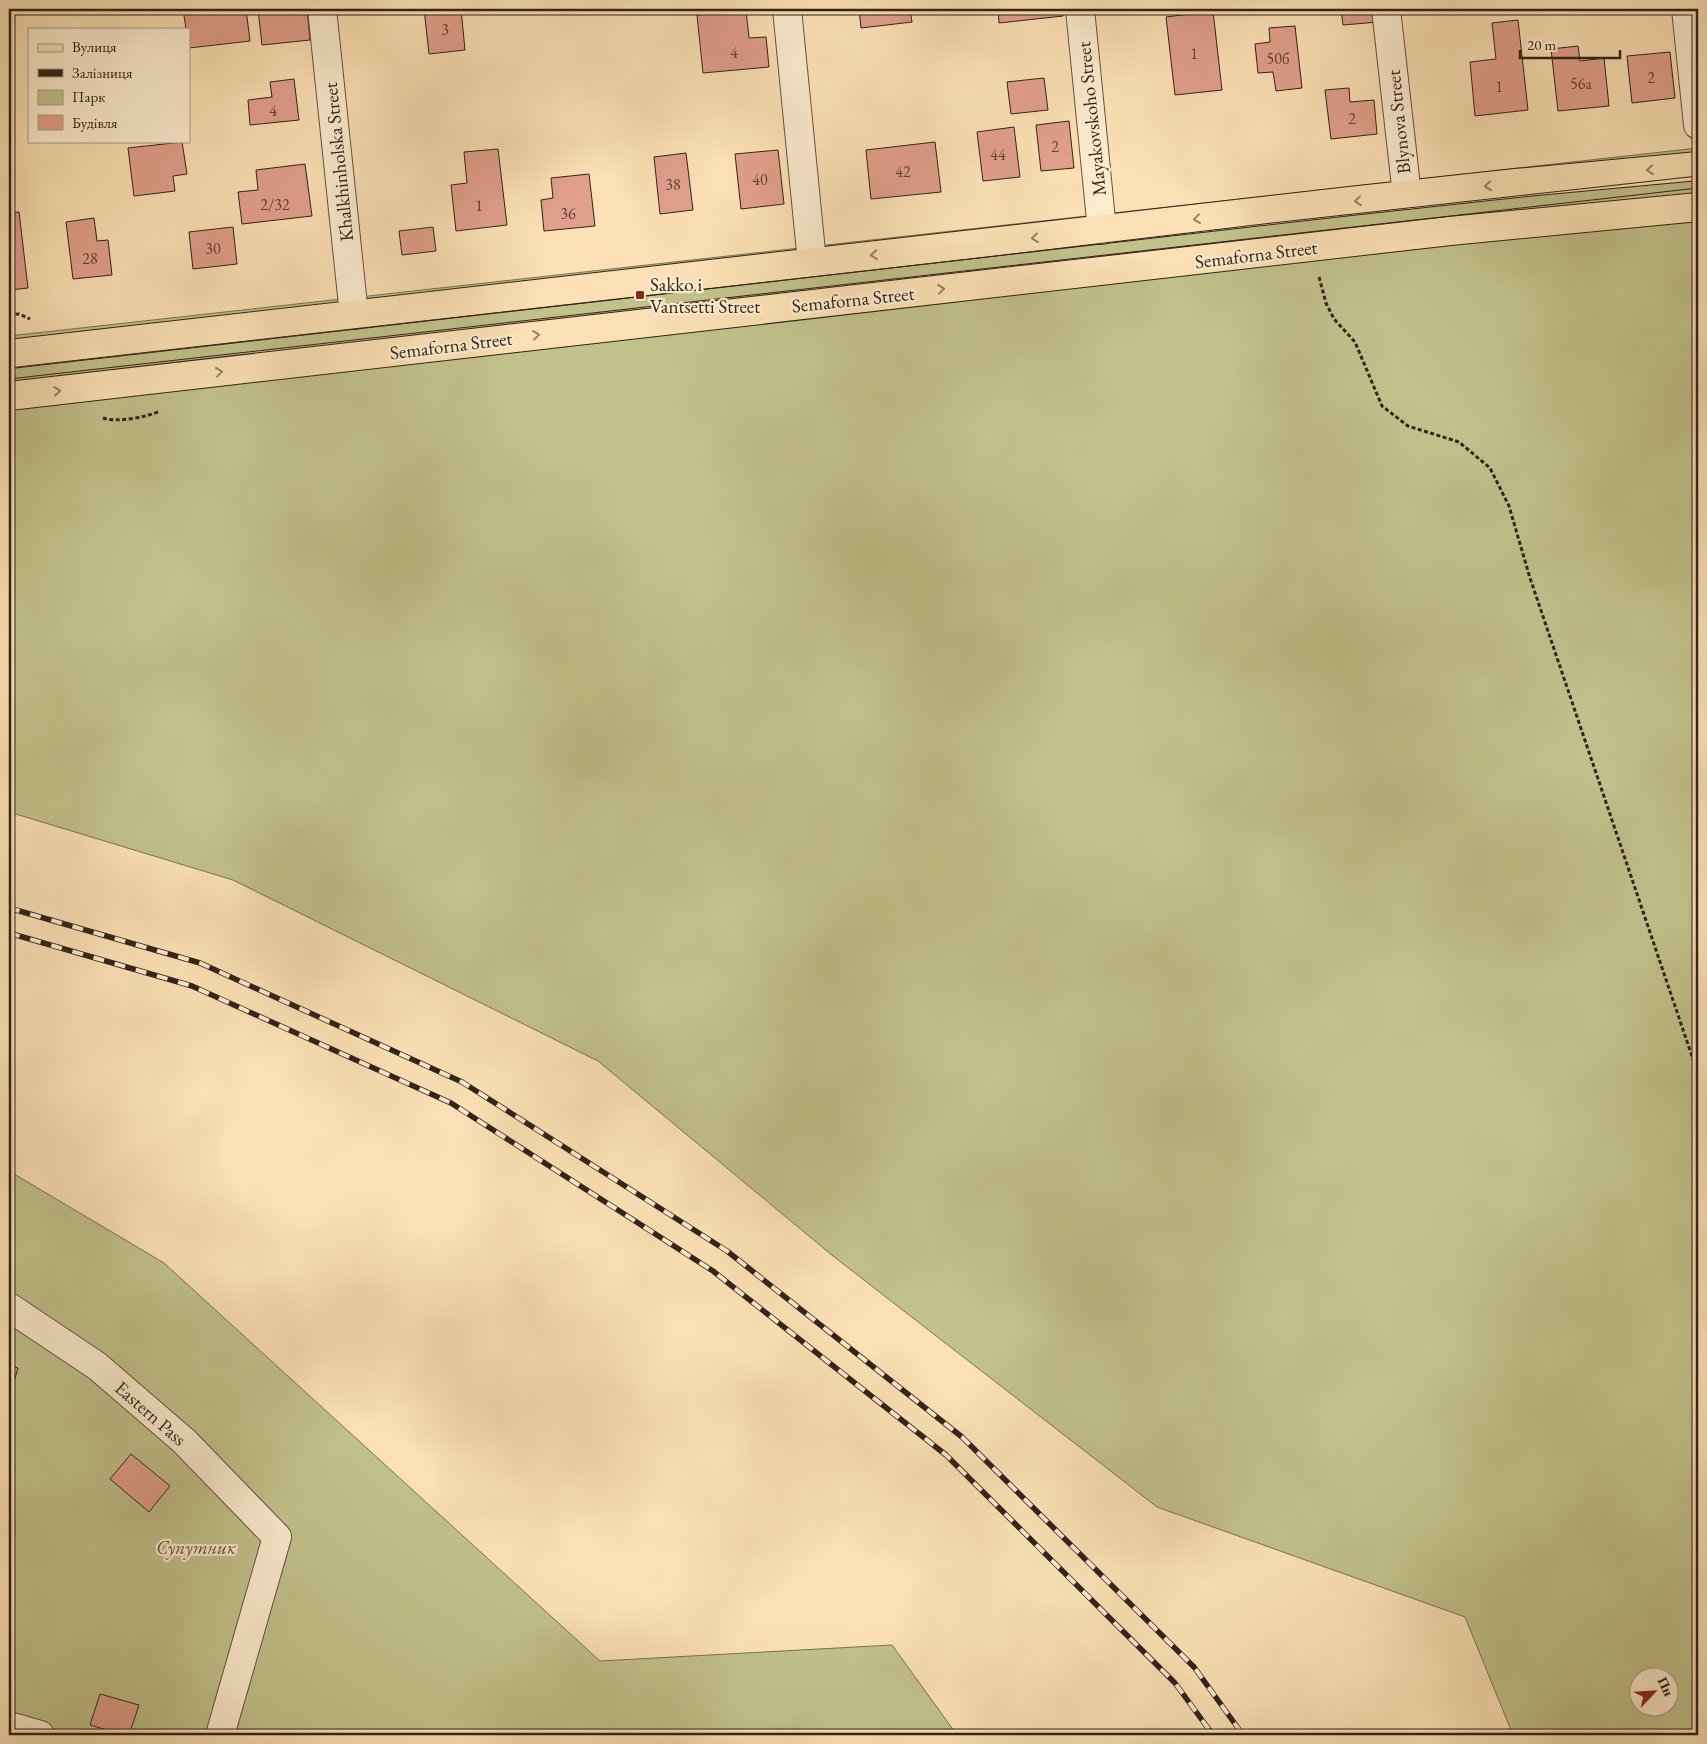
<svg xmlns="http://www.w3.org/2000/svg" width="1707" height="1744" viewBox="0 0 1707 1744" font-family="'EB Garamond',serif">
<style>
.green{fill:#c1c18b;stroke:#787252;fill-rule:evenodd}
.building{fill:#e19f8c;stroke:#302319}
.lines{fill:none;stroke-linecap:round;stroke-linejoin:round}
.minor-casing{stroke:#625240;stroke-width:30}
.major-casing{stroke:#302319;stroke-width:30}
.path{stroke:#302319;stroke-width:3;stroke-dasharray:4 2.5;stroke-linecap:butt}
.minor{stroke:#fcebce;stroke-width:28}
.major{stroke:#fae0b4;stroke-width:28}
.tram{stroke:#302319;stroke-width:1}
.rail-casing{stroke:#302319;stroke-width:5.5}
.rail{stroke:#fcebce;stroke-width:4;stroke-dasharray:11;stroke-linecap:butt}
.oneway{stroke:#958266}
.poi-dot{fill:#8f2418;stroke:#fcebce;stroke-width:2}
.labels{text-anchor:middle;stroke-width:4.5;stroke-linejoin:round;paint-order:stroke}
.number-label{font-size:16px;fill:#5c4236}
.street-label{font-size:19px;fill:#302319;stroke:#fcebce}
.poi-label{font-size:19px;fill:#302319;stroke:#fcebce;text-anchor:start}
.park-label{font-size:19px;font-style:italic;fill:#5c523b;stroke:#fcebce}
</style>
<rect width="100%" height="100%" fill="#fae0b4"/>
<filter id="stains"><feTurbulence type="fractalNoise" baseFrequency=".004" numOctaves="4"/><feColorMatrix values="0 0 0 0 .2 0 0 0 0 .09 0 0 0 0 .02 0 0 0 .5 -.17"/></filter>
<radialGradient id="worn" r=".72"><stop offset=".6" stop-color="#630" stop-opacity="0"/><stop offset="1" stop-color="#630" stop-opacity=".3"/></radialGradient>
<!-- green -->
<path class="green" d="M 1698,148 L 1698,1735 L 1513,1735 L 1465,1617 L 1157,1507 L 833,1256 L 598,1061 L 233,880 L 9,812 L 9,336 ZM 1640,1676 L 1670,1676 L 1670,1706 L 1640,1706 Z
M 9,1171 L 164,1263 L 600,1661 L 892,1645 L 957,1735 L 9,1735 Z"/>
<!-- building -->
<path class="building" d="M 34,9 L 79,9 L 35,14 Z
M 183,9 L 246,9 L 250,41 L 189,48 L 189,29 L 186,29 Z
M 258,9 L 307,9 L 310,40 L 262,45 Z
M 424,9 L 461,9 L 465,50 L 429,54 Z
M 859,9 L 910,9 L 912,22 L 861,28 Z
M 998,9 L 1062,9 L 1063,16 L 999,23 Z
M 1341,9 L 1376,9 L 1378,22 L 1343,25 Z
M 746,10 L 749,38 L 766,37 L 769,67 L 703,73 L 697,15 Z
M 1213,11 L 1222,90 L 1175,95 L 1166,17 Z
M 1518,20 L 1528,110 L 1475,116 L 1470,62 L 1496,59 L 1492,23 Z
M 1295,26 L 1302,88 L 1276,91 L 1273,72 L 1258,73 L 1255,44 L 1270,42 L 1269,28 Z
M 1578,46 L 1580,61 L 1604,58 L 1609,106 L 1558,111 L 1551,49 Z
M 1670,52 L 1675,98 L 1632,103 L 1627,56 Z
M 1044,78 L 1048,110 L 1011,114 L 1007,82 Z
M 294,79 L 299,120 L 250,125 L 248,100 L 272,97 L 270,82 Z
M 1349,88 L 1350,102 L 1374,100 L 1377,134 L 1331,139 L 1325,90 Z
M 1069,121 L 1074,168 L 1041,171 L 1036,125 Z
M 1014,127 L 1020,177 L 983,181 L 977,132 Z
M 182,142 L 187,174 L 173,176 L 175,191 L 134,196 L 128,148 Z
M 935,142 L 941,192 L 871,199 L 866,150 Z
M 498,149 L 507,225 L 456,231 L 451,185 L 467,183 L 464,152 Z
M 778,150 L 784,204 L 741,209 L 735,154 Z
M 686,153 L 693,210 L 660,214 L 654,157 Z
M 305,164 L 312,216 L 242,224 L 238,192 L 258,190 L 256,170 Z
M 589,174 L 595,226 L 544,231 L 541,200 L 553,198 L 551,178 Z
M 19,212 L 28,288 L 9,290 L 9,213 Z
M 94,218 L 97,241 L 108,240 L 112,275 L 73,279 L 66,222 Z
M 233,227 L 237,264 L 193,269 L 189,232 Z
M 433,227 L 436,251 L 402,255 L 399,231 Z
M 9,1365 L 18,1368 L 9,1399 Z
M 131,1454 L 170,1486 L 149,1512 L 110,1479 Z
M 100,1694 L 139,1705 L 129,1735 L 124,1735 L 90,1725 Z"/>
<g class="lines">
<defs>
<path id="minor" d="M 322,9 L 354,315
M 787,9 L 812,262
M 1080,9 L 1102,230
M 1386,9 L 1407,195
M 1686,9 L 1698,125
M 9,1307 L 97,1366 L 184,1441 L 277,1537 L 220,1735
M 9,1726 L 40,1735"/>
<path id="major" d="M 9,354 L 1350,201 L 1516,183 L 1698,166
M 9,396 L 1450,231 L 1698,207"/>
</defs>
<!-- minor casing -->
<use href="#minor" class="minor-casing"/>
<!-- major casing -->
<use href="#major" class="major-casing"/>
<!-- path -->
<path class="path" d="M 1319,277 L 1326,303 L 1334,319 L 1355,342 L 1382,406 L 1408,426 L 1459,442 L 1490,468 L 1509,506 L 1530,578 L 1698,1074
M 9,315 L 19,314 L 30,319
M 103,418 C 116,423 148,417 160,411"/>
<!-- minor -->
<use href="#minor" class="minor"/>
<!-- major -->
<use href="#major" class="major"/>
<!-- tram -->
<path class="tram" d="M 9,368 L 970,259 L 1272,223 L 1698,176
M 9,379 L 1698,188"/>
<defs>
<path id="rail" d="M 9,908 L 200,963 L 462,1082 L 727,1251 L 962,1437 L 1194,1667 L 1243,1735
M 9,933 L 192,986 L 451,1103 L 713,1271 L 946,1455 L 1175,1683 L 1213,1735"/>
</defs>
<!-- rail casing -->
<use href="#rail" class="rail-casing"/>
<!-- rail -->
<use href="#rail" class="rail"/>
</g>
<!-- one-way arrows -->
<defs><path id="oneway-chevron" d="M-2-3.5L2.5 0L-2 3.5" fill="none" stroke-width="1.6" stroke-linecap="round" stroke-linejoin="round" transform="scale(1.25)"/></defs>
<g class="oneway">
<use href="#oneway-chevron" transform="translate(1650 170) rotate(175)"/>
<use href="#oneway-chevron" transform="translate(1488 186) rotate(174)"/>
<use href="#oneway-chevron" transform="translate(1358 201) rotate(174)"/>
<use href="#oneway-chevron" transform="translate(1197 219) rotate(173)"/>
<use href="#oneway-chevron" transform="translate(1035 238) rotate(174)"/>
<use href="#oneway-chevron" transform="translate(874 255) rotate(174)"/>
<use href="#oneway-chevron" transform="translate(941 289) rotate(-6)"/>
<use href="#oneway-chevron" transform="translate(536 335) rotate(-7)"/>
<use href="#oneway-chevron" transform="translate(219 372) rotate(-7)"/>
<use href="#oneway-chevron" transform="translate(57 391) rotate(-6)"/>
</g>
<!-- markers -->
<rect class="poi-dot" x="635" y="290" width="10" height="10" rx="2.5"/>
<g class="labels">
<!-- number labels -->
<g class="number-label">
<text x="445" y="35">3</text>
<text x="734" y="58">4</text>
<text x="1194" y="59">1</text>
<text x="1278" y="64">50б</text>
<text x="1651" y="83">2</text>
<text x="1581" y="89">56а</text>
<text x="1499" y="92">1</text>
<text x="273" y="116">4</text>
<text x="1352" y="124">2</text>
<text x="1055" y="152">2</text>
<text x="998" y="160">44</text>
<text x="903" y="177">42</text>
<text x="760" y="185">40</text>
<text x="673" y="190">38</text>
<text x="275" y="210">2/32</text>
<text x="479" y="211">1</text>
<text x="568" y="219">36</text>
<text x="213" y="254">30</text>
<text x="90" y="264">28</text>
</g>
<!-- street labels -->
<g class="street-label">
<text transform="translate(1091 119) rotate(-96)" y="7">Mayakovskoho Street</text>
<text transform="translate(1398 122) rotate(-96)" y="7">Blynova Street</text>
<text transform="translate(338 162) rotate(-96)" y="7">Khalkhinholska Street</text>
<text transform="translate(1256 254) rotate(-7)" y="7">Semaforna Street</text>
<text transform="translate(853 299) rotate(-6)" y="7">Semaforna Street</text>
<text transform="translate(451 345) rotate(-7)" y="7">Semaforna Street</text>
<text transform="translate(151 1413) rotate(41)" y="7">Eastern Pass</text>
</g>
<!-- poi labels -->
<g class="poi-label">
<text x="650" y="291">Sakko i<tspan x="650" dy="22">Vantsetti Street</tspan></text>
</g>
<!-- park labels -->
<g class="park-label">
<text x="196" y="1554">Супутник</text>
</g>
</g>
<!-- margin -->
<rect width="1707" height="1744" fill="none" stroke="#fae0b4" stroke-width="30"/>
<rect x="10" y="10" width="1687" height="1724" fill="none" stroke="#302319" stroke-width="2.5"/>
<rect x="15" y="15" width="1677" height="1714" fill="none" stroke="#302319"/>
<!-- legend -->
<rect x="28" y="28" width="162" height="115" fill="#fcebce" stroke="#aa9b86"/>
<rect x="38" y="44" width="25" height="8" fill="#fae0b4" stroke="#aa9b86"/>
<text x="72" y="52" font-size="15" fill="#302319">Вулиця</text>
<rect x="38" y="69" width="25" height="8" fill="#302319" stroke="#aa9b86"/>
<text x="72" y="78" font-size="15" fill="#302319">Залізниця</text>
<rect x="38" y="90" width="25" height="15" fill="#c1c18b" stroke="#aa9b86"/>
<text x="72" y="102" font-size="15" fill="#302319">Парк</text>
<rect x="38" y="115" width="25" height="15" fill="#e19f8c" stroke="#aa9b86"/>
<text x="72" y="128" font-size="15" fill="#302319">Будівля</text>
<!-- north arrow -->
<g transform="translate(1654 1692) rotate(65)"><circle r="24" fill="#fcebce" stroke="#aa9b86"/>
<path d="M0-4L9 19L0 12L-9 19Z" fill="#8f2418"/>
<text y="-8" font-size="14" font-weight="bold" text-anchor="middle" fill="#302319">Пн</text>
</g>
<!-- scale -->
<path d="M1520 50v8h100v-8" fill="none" stroke="#302319" stroke-width="2.5"/>
<text x="1527" y="50" font-size="15" fill="#302319" stroke="#fcebce" stroke-width="4" paint-order="stroke">20 m</text>
<rect width="100%" height="100%" filter="url(#stains)"/>
<rect width="100%" height="100%" fill="url(#worn)"/>
</svg>
